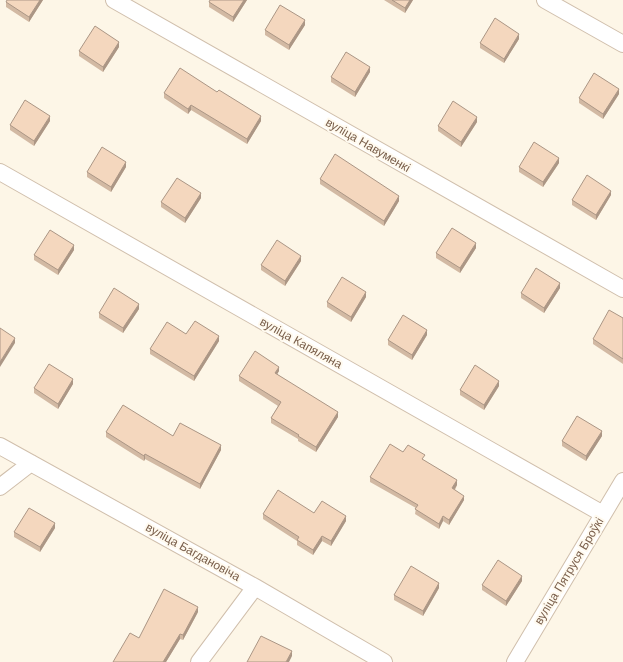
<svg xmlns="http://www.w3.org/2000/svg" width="623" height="662" viewBox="0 0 623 662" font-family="Arial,sans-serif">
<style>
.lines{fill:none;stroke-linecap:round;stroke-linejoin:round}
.street-casing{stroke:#d0bfac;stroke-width:18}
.street{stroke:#fff;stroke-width:16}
.wall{fill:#d2b9a3}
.shaded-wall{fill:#ab9685}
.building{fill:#f4d7be;stroke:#ab9685}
.labels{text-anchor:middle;stroke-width:4;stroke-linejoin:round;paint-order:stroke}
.street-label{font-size:12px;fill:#795e4a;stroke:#fffaef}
</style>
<rect width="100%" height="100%" fill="#fdf6e7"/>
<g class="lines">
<defs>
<path id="street" d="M 114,0 L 623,289
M 545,0 L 623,44
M 0,172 L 603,514
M 0,446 L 255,587 L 384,662
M 0,487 L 31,463
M 199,662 L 255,587
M 515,662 L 623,481"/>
</defs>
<!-- street casing -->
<use href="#street" class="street-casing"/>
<!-- street -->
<use href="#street" class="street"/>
</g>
<!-- wall -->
<path class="wall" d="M 43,0 L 29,22 L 6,7 L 6,2 Z
M 247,0 L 233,22 L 209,7 L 209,2 Z
M 384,0 L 413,0 L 405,13 Z
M 305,25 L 289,50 L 265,35 L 265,30 Z
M 519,39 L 504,63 L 480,48 L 480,43 Z
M 119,47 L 103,72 L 79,56 L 79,51 Z
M 370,72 L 355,97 L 331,82 L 331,77 Z
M 164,93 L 261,121 L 247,144 L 191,110 L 188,114 L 164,98 Z
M 619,94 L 603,119 L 579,103 L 579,98 Z
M 50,121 L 34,146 L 10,130 L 10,125 Z
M 477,122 L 461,147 L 438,131 L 438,126 Z
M 559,163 L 543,187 L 519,172 L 519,167 Z
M 126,167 L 111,192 L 87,177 L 87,172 Z
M 320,179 L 399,201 L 384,226 L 320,184 Z
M 611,195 L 596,220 L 572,205 L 572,200 Z
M 201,198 L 185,223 L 161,207 L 161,202 Z
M 476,248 L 460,273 L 436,258 L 436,253 Z
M 74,250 L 58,275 L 34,260 L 34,255 Z
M 301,261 L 285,286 L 261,270 L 261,265 Z
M 560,288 L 544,313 L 521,298 L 521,293 Z
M 366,297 L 351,322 L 327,307 L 327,302 Z
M 139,309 L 123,333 L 99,318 L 99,313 Z
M 623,318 L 623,364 L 593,344 L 593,339 Z
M 186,334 L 219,341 L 194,381 L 150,354 L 150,349 Z
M 427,335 L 412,360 L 388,345 L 388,340 Z
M 279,371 L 277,374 L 338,417 L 316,452 L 298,441 L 298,439 L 271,423 L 271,418 L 278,406 L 239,381 L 239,376 Z
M 73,384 L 58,409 L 34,393 L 34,388 Z
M 499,386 L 484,410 L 460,395 L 460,390 Z
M 106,432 L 173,436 L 221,450 L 200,489 L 145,459 L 144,461 L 106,437 Z
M 602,436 L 586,461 L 562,446 L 562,441 Z
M 403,452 L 424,460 L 457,485 L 455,490 L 464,500 L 449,525 L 443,521 L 439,529 L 415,514 L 416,508 L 370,482 L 370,477 Z
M 314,513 L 346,521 L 331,546 L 322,541 L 313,555 L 297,545 L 297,541 L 263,519 L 263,514 Z
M 55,528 L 40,552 L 14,537 L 14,532 Z
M 522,581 L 506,606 L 482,590 L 482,585 Z
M 439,588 L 423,616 L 394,600 L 394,595 Z
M 198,612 L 183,640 L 180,639 L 166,662 L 113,662 Z"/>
<!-- shaded-wall -->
<path class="shaded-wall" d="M 40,0 L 43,0 L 29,22 L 29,17 Z
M 244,0 L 247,0 L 233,22 L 233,17 Z
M 410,0 L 413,0 L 405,13 L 405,8 Z
M 305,20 L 305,25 L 289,50 L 289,45 Z
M 519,34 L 519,39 L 504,63 L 504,59 Z
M 119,42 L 119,47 L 103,72 L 103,67 Z
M 370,67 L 370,72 L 355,97 L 355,92 Z
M 619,89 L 619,94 L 603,119 L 603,114 Z
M 191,105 L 191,110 L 188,114 L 188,109 Z
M 50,116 L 50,121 L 34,146 L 34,141 Z
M 261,116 L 261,121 L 247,144 L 247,139 Z
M 477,117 L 477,122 L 461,147 L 461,142 Z
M 559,158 L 559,163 L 543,187 L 543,182 Z
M 126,162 L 126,167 L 111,192 L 111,187 Z
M 611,191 L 611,195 L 596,220 L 596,215 Z
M 201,193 L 201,198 L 185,223 L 185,218 Z
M 399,196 L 399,201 L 384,226 L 384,221 Z
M 476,243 L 476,248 L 460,273 L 460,268 Z
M 74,245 L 74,250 L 58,275 L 58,270 Z
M 301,256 L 301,261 L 285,286 L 285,281 Z
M 560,283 L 560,288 L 544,313 L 544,308 Z
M 366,292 L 366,297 L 351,322 L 351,317 Z
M 139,304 L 139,309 L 123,333 L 123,328 Z
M 427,330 L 427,335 L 412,360 L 412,355 Z
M 219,336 L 219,341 L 194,381 L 194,376 Z
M 15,338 L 15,343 L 0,367 L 0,362 Z
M 279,367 L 279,371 L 275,378 L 275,373 Z
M 73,379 L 73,384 L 58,409 L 58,404 Z
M 499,381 L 499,386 L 484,410 L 484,405 Z
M 338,412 L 338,417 L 316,452 L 316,447 Z
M 602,431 L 602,436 L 586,461 L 586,456 Z
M 221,445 L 221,450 L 200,489 L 200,484 Z
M 145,454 L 145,459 L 144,461 L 144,456 Z
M 457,480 L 457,485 L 452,493 L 452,488 Z
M 464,496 L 464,500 L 449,525 L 449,520 Z
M 346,516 L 346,521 L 331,546 L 331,541 Z
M 443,516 L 443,521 L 439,529 L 439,524 Z
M 55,523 L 55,528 L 40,552 L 40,547 Z
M 322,536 L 322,541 L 313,555 L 313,550 Z
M 522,576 L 522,581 L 506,606 L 506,601 Z
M 439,583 L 439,588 L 423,616 L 423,611 Z
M 198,607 L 198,612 L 183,640 L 183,635 Z
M 180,634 L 180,639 L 166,662 L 163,662 Z
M 292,651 L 292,656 L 289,662 L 286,662 Z"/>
<!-- building -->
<path class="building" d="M 7,0 L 40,0 L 29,17 L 6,2 Z
M 210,0 L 244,0 L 233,17 L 209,2 Z
M 392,0 L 410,0 L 405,8 Z
M 280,5 L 305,20 L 289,45 L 265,30 Z
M 495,18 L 519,34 L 504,59 L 480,43 Z
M 95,26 L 119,42 L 103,67 L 79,51 Z
M 346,52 L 370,67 L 355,92 L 331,77 Z
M 180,68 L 217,92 L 219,90 L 261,116 L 247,139 L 191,105 L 188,109 L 164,93 Z
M 594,73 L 619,89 L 603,114 L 579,98 Z
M 25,100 L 50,116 L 34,141 L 10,125 Z
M 453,101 L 477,117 L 461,142 L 438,126 Z
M 534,142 L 559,158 L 543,182 L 519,167 Z
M 102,147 L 126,162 L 111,187 L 87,172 Z
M 335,154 L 399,196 L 384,221 L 320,179 Z
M 587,175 L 611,191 L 596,215 L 572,200 Z
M 177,178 L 201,193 L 185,218 L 161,202 Z
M 452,228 L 476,243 L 460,268 L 436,253 Z
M 50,230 L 74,245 L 58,270 L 34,255 Z
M 277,240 L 301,256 L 285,281 L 261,265 Z
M 536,268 L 560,283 L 544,308 L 521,293 Z
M 342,277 L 366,292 L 351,317 L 327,302 Z
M 114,288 L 139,304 L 123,328 L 99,313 Z
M 609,310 L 623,318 L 623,359 L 593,339 Z
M 403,315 L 427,330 L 412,355 L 388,340 Z
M 195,321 L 219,336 L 194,376 L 150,349 L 167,322 L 186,334 Z
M 0,328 L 15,338 L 0,362 Z
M 255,351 L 279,367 L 275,373 L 338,412 L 316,447 L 298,436 L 299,435 L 271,418 L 281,402 L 239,376 Z
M 49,364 L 73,379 L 58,404 L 34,388 Z
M 475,365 L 499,381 L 484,405 L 460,390 Z
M 123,405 L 173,436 L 180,423 L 221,445 L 200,484 L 145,454 L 144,456 L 106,432 Z
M 577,416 L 602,431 L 586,456 L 562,441 Z
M 390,444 L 403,452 L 408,445 L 425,455 L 422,459 L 457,480 L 452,488 L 464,496 L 449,520 L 443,516 L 439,524 L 415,509 L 418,505 L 370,477 Z
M 278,490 L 314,513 L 322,501 L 346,516 L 331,541 L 322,536 L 313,550 L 297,540 L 299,537 L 263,514 Z
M 29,508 L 55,523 L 40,547 L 14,532 Z
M 498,560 L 522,576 L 506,601 L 482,585 Z
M 411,566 L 439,583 L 423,611 L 394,595 Z
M 164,589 L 198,607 L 183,635 L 180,634 L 163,662 L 113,662 L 130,633 L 139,638 Z
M 261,636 L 292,651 L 286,662 L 247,662 Z"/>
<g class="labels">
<!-- street labels -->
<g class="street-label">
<text transform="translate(368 145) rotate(30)" y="4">вуліца Навуменкі</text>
<text transform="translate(301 343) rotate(29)" y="4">вуліца Капяляна</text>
<text transform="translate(193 552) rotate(29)" y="4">вуліца Багдановіча</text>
<text transform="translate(569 571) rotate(-59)" y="4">вуліца Пятруся Броўкі</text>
</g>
</g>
</svg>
